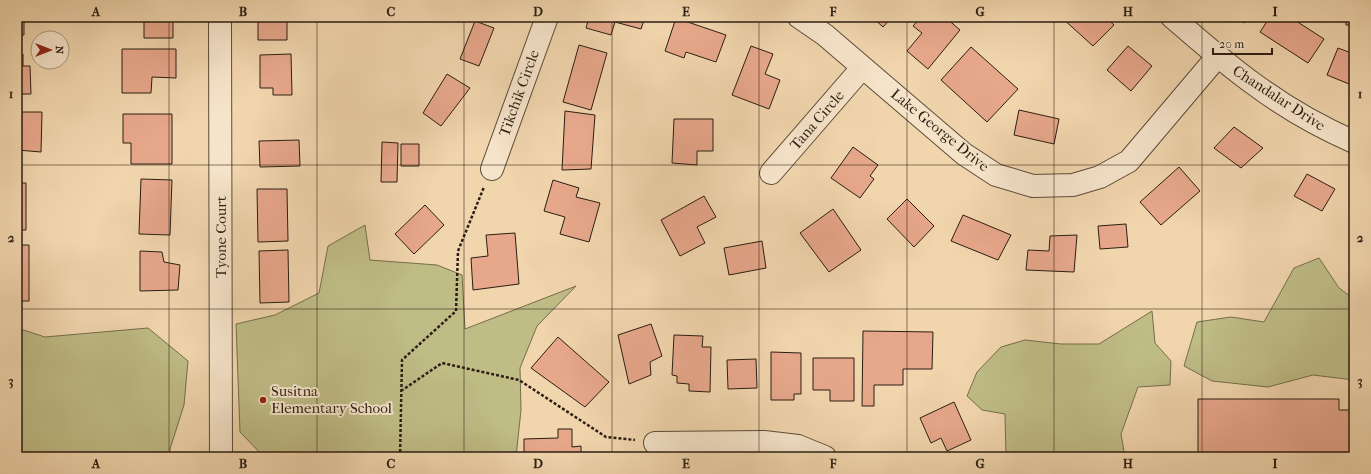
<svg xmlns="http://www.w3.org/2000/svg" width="1371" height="474" viewBox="0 0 1371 474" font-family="'IM FELL French Canon',serif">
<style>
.green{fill:#bfbc86;stroke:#756d4c}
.building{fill:#e7a78b;stroke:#2b1e12}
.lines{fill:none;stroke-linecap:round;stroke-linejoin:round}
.minor-casing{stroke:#5c4c39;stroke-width:24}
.path{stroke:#2b1e12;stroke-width:2.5;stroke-dasharray:3 2;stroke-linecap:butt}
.minor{stroke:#f6e4ca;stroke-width:22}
.grid{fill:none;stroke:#2b1e12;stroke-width:1;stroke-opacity:0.55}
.poi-dot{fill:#8f2418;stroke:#f6e4ca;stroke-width:1.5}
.labels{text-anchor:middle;stroke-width:4;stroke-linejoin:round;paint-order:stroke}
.street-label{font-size:15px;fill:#2b1e12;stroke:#f6e4ca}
.poi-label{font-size:15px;fill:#2b1e12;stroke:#f6e4ca;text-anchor:start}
.neatline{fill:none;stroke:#2b1e12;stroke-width:1.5}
.grid-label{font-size:13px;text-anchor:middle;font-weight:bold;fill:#2b1e12}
</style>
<rect width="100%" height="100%" fill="#f1d5ad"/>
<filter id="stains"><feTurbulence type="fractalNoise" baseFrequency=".005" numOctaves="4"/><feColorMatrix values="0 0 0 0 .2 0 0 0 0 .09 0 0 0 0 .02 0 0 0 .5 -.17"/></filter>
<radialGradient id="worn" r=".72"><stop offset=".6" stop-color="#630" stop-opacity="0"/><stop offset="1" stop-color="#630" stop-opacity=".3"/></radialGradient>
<!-- green -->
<path class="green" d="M 365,225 L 370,260 L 437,265 L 462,275 L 465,329 L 576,286 L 537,326 L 520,368 L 521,410 L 516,457 L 264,457 L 240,432 L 236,324 L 275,315 L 319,293 L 328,246 Z
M 1319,258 L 1339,288 L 1354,299 L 1354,380 L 1313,375 L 1268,387 L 1212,381 L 1184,366 L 1197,322 L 1231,317 L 1264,322 L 1294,268 Z
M 1152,311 L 1155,343 L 1171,361 L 1170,385 L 1138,387 L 1121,434 L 1125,457 L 1006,457 L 1005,414 L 982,410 L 967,396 L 977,372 L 1001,347 L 1025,340 L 1061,344 L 1099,344 Z
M 17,328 L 45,337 L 148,328 L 188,361 L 184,405 L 170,449 L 170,457 L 17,457 Z"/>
<!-- building -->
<path class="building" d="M 17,17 L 24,17 L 24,35 L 17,35 Z
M 144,17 L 173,17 L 173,38 L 144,38 Z
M 258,17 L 287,17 L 287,40 L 258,40 Z
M 589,17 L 645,17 L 641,29 L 615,22 L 611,35 L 586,28 Z
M 872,17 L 892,17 L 883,27 Z
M 921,17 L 945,17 L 960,30 L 928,69 L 907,51 L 922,33 L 913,26 Z
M 1061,17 L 1105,17 L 1114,25 L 1093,46 Z
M 1236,17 L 1248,17 L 1244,23 Z
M 1270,17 L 1290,17 L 1324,39 L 1308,63 L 1260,32 Z
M 1346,17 L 1354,17 L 1354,25 L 1346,25 Z
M 676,18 L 726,35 L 716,62 L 686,52 L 684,58 L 665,51 Z
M 475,21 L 494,28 L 479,66 L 460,59 Z
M 579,45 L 607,53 L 591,110 L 563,102 Z
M 751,46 L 773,54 L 765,74 L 780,80 L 769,109 L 732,95 Z
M 1128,46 L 1152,66 L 1131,91 L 1107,70 Z
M 971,47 L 1018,89 L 987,122 L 941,80 Z
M 1338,48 L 1354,54 L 1354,86 L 1327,75 Z
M 122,49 L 176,49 L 176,78 L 152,77 L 151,93 L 122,93 Z
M 17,54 L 23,54 L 23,66 L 30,66 L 31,94 L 17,94 Z
M 291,54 L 292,95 L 273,95 L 273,88 L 260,88 L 260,55 Z
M 447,74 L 470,88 L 441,126 L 423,113 Z
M 1019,110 L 1059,119 L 1054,144 L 1014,135 Z
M 565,111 L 595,115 L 591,169 L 562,170 Z
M 17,112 L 42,112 L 41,152 L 17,150 Z
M 123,114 L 172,114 L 172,164 L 131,164 L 131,143 L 123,143 Z
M 674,119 L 713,119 L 713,151 L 697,151 L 697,165 L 672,163 Z
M 1234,127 L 1263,148 L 1241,168 L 1214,148 Z
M 299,140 L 300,166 L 260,167 L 259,141 Z
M 382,142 L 398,143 L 397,182 L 381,182 Z
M 401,144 L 419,144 L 419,166 L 401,166 Z
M 853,147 L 878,165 L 870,176 L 874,179 L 860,198 L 831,178 Z
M 1179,167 L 1200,191 L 1161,225 L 1140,202 Z
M 1307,174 L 1335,189 L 1322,211 L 1294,196 Z
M 141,179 L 172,180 L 170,235 L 139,234 Z
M 553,180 L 579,188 L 576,197 L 600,203 L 589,242 L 560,234 L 565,217 L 544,211 Z
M 17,183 L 26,183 L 26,230 L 17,230 Z
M 257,189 L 287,189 L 288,241 L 258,242 Z
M 704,196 L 716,217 L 697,227 L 705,243 L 680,256 L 661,220 Z
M 907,199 L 934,226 L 914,247 L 887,219 Z
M 425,205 L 444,225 L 414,254 L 395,234 Z
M 833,209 L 861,250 L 829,272 L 800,233 Z
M 963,215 L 1011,235 L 998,260 L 951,241 Z
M 1126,224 L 1128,247 L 1100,249 L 1098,226 Z
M 515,233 L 519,284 L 473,290 L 471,258 L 488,256 L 486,235 Z
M 1077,235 L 1074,272 L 1026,270 L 1028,250 L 1049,251 L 1050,236 Z
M 762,241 L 766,268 L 729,275 L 724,248 Z
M 17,245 L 29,245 L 29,301 L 17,301 Z
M 288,250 L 289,302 L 260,303 L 259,251 Z
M 140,251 L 162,252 L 164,262 L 180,265 L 178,290 L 140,291 Z
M 651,324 L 662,356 L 650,362 L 651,375 L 629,384 L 618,335 Z
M 863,331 L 933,332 L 932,369 L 903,369 L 903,385 L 874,385 L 874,406 L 862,406 Z
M 674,335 L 703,336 L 702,347 L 711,347 L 710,392 L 689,391 L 689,384 L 677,383 L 677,376 L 672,375 Z
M 558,337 L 609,382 L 585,407 L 531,368 Z
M 771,352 L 801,353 L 801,394 L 794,394 L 794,400 L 771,400 Z
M 813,358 L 854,358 L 854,401 L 830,401 L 830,390 L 813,390 Z
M 756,359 L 757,388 L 728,389 L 727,360 Z
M 1198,399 L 1339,399 L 1339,410 L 1354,410 L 1354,457 L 1305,457 L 1305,453 L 1198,453 Z
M 954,402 L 971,440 L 947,451 L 941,438 L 931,443 L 920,418 Z
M 558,429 L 572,429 L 572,447 L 581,446 L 581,457 L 524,457 L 524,439 L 558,438 Z"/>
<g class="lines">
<defs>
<path id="minor" d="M 220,17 L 221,457
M 799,17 L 825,35 L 964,154 L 996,175 L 1033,186 L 1073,185 L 1100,177 L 1129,161 L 1217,57
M 1172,17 C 1200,41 1228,66 1258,87 C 1288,109 1320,127 1354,142
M 492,169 L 547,17
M 771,173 L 862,68
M 655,443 L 764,442 L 798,446 L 825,457"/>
</defs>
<!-- minor casing -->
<use href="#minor" class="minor-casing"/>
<!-- path -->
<path class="path" d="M 401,391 L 442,363 L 519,380 L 606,437 L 635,440
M 400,457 L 402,360 L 456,311 L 458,251 L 484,187"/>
<!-- minor -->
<use href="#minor" class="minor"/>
</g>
<!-- grid -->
<path class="grid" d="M 169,17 L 169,457M 317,17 L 317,457M 464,17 L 464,457M 612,17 L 612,457M 759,17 L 759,457M 907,17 L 907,457M 1054,17 L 1054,457M 1202,17 L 1202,457M 17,165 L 1354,165M 17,309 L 1354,309"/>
<!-- markers -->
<circle class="poi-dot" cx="263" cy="400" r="4"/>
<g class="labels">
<!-- street labels -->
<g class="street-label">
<text transform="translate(519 93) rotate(-70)" y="5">Tikchik Circle</text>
<text transform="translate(1279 98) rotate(33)" y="5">Chandalar Drive</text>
<text transform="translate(817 120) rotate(-49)" y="5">Tana Circle</text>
<text transform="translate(940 130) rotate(39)" y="5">Lake George Drive</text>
<text transform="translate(221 237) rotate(-90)" y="5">Tyone Court</text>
</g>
<!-- poi labels -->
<g class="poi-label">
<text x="271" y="396">Susitna<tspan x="271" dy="17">Elementary School</tspan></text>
</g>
</g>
<!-- margin -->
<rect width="1371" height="474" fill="none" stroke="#f1d5ad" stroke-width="44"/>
<!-- north arrow -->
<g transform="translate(50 50) rotate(90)"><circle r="19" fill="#f6e4ca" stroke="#a59580"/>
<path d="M0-3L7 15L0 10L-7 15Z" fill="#8f2418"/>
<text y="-6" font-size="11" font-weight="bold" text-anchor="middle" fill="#2b1e12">N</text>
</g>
<!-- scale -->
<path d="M1213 48v6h59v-6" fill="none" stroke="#2b1e12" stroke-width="2"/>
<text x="1219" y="48" font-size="12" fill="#2b1e12" stroke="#f6e4ca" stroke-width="3" paint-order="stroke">20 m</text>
<rect x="22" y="22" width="1327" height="430" class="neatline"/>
<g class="grid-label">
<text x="96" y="16">A</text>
<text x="243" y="16">B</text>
<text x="391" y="16">C</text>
<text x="538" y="16">D</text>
<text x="686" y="16">E</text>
<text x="833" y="16">F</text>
<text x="980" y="16">G</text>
<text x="1128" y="16">H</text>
<text x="1275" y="16">I</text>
<text x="11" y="98">1</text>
<text x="1360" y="98">1</text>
<text x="11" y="242">2</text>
<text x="1360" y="242">2</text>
<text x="11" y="385">3</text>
<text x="1360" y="385">3</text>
<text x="96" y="468">A</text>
<text x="243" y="468">B</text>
<text x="391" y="468">C</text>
<text x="538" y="468">D</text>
<text x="686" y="468">E</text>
<text x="833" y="468">F</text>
<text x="980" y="468">G</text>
<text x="1128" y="468">H</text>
<text x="1275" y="468">I</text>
</g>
<rect width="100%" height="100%" filter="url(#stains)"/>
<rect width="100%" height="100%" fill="url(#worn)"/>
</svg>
